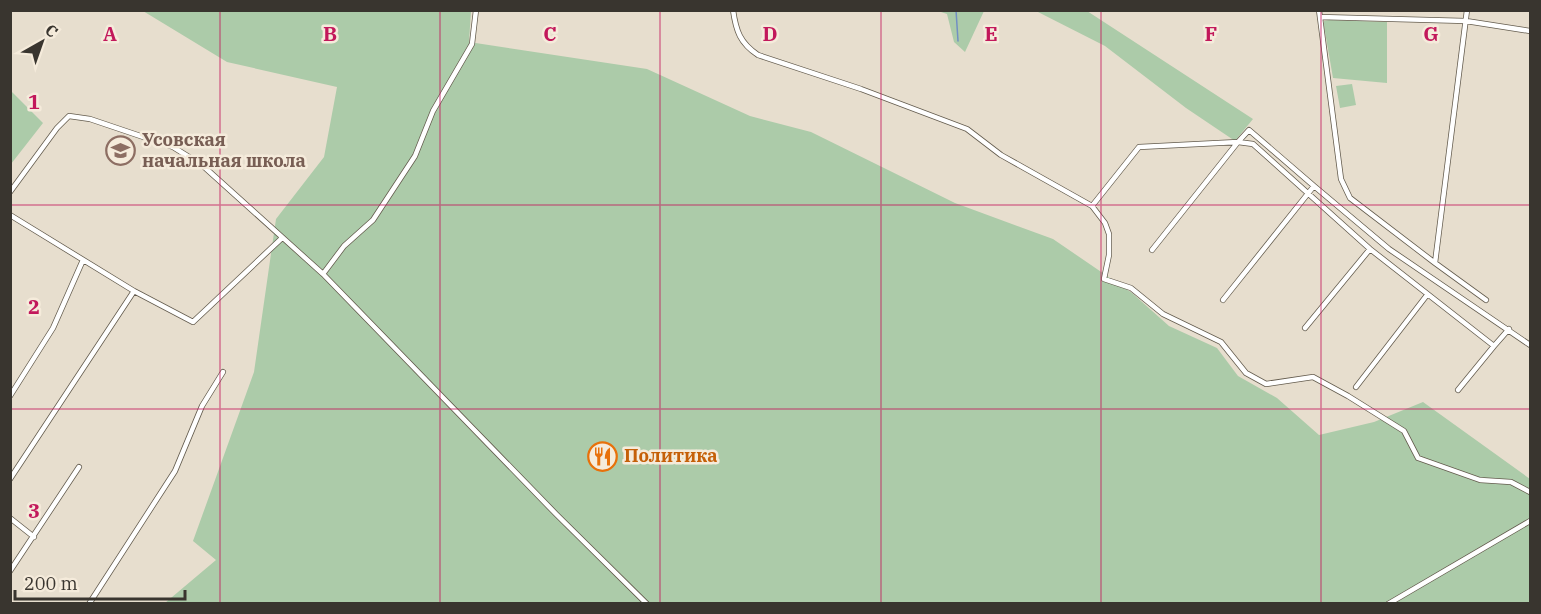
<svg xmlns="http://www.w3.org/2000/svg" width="1541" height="614" viewBox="0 0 1541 614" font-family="'IBM Plex Serif',serif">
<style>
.green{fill:#accba9}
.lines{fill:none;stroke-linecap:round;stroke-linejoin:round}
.stream{stroke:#728fc3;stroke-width:1.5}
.minor-casing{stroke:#635b4d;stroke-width:6}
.minor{stroke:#fff;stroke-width:4.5}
.grid{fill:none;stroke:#c2185b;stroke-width:1.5;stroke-opacity:0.55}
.labels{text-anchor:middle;stroke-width:5;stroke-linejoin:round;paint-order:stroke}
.education-label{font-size:18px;font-weight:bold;fill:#785e54;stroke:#f5ebdb;text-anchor:start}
.food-label{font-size:18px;font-weight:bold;fill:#c56008;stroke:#f5ebdb;text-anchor:start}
.grid-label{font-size:20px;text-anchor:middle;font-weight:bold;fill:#c2185b;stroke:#f5ebdb;stroke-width:5;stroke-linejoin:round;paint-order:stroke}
</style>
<rect width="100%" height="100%" fill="#e7dece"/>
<!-- green -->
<path class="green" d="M 143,11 L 471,11 L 469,42 L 647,69 L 750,116 L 811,132 L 955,203 L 1053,239 L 1132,293 L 1169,326 L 1217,348 L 1238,376 L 1277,398 L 1319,435 L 1374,422 L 1423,402 L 1530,479 L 1530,603 L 165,603 L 216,560 L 193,541 L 254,372 L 276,219 L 324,157 L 337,87 L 227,62 Z
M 938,11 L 984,11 L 965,52 L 954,42 L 947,14 Z
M 1036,11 L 1087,11 L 1253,119 L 1235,141 L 1186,108 L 1105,46 Z
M 1329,20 L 1387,22 L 1387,83 L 1333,78 L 1324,26 L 1324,21 Z
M 1352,84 L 1356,105 L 1340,108 L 1336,86 Z
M 11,91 L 43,123 L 11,164 Z"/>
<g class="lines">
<!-- stream -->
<path class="stream" d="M 956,10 L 958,41"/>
<defs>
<path id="minor" d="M 733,10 C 736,31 740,43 758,55 L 861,89 L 967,129 L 1001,155 L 1092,206 L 1105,223 L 1109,234 L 1109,255 L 1104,279 L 1131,288 L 1163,314 L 1221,342 L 1246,373 L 1266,384 L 1313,377 L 1348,396 L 1404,431 L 1418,458 L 1480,480 L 1511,482 L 1530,492
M 1319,10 L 1341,179 L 1350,198 L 1435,263
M 1467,10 L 1435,263 L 1486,300
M 1320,17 L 1466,21 L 1530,31
M 1238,142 L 1253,144 L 1370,249 L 1494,346 L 1458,390
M 1238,142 L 1249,130 L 1314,186
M 10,192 L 57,128 L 69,116 L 90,119 L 173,147 L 202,165 L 323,274 L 556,514 L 647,604
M 1092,206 L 1139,147 L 1238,142 L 1152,250
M 10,215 L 134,291 L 193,322 L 282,238
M 323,274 L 344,246 L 373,220 L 415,156 L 433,111 L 472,44 L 476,10
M 1223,300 L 1314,186 L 1389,249 L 1530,345
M 1305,328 L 1370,249
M 1494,346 L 1509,329
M 1356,387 L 1427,295
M 10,396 L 53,328 L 83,260
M 10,479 L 134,291
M 10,518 L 34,537
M 10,571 L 79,467
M 89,604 L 175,471 L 202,406 L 223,372
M 1388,604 L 1530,521"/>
</defs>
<!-- minor casing -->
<use href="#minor" class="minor-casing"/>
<!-- minor -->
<use href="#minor" class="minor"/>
</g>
<!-- grid -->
<path class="grid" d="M 220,10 L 220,604M 440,10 L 440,604M 660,10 L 660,604M 881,10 L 881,604M 1101,10 L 1101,604M 1321,10 L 1321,604M 10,205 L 1530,205M 10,409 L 1530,409"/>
<!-- icons -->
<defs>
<symbol id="school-ring" viewBox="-11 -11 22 22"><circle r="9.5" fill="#f5ebdb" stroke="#8d6e63" stroke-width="1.5"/><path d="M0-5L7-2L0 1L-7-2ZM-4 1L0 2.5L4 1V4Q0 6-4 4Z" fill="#8d6e63"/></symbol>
<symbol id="restaurant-ring" viewBox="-11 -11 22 22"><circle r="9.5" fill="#f5ebdb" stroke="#e8710a" stroke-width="1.5"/><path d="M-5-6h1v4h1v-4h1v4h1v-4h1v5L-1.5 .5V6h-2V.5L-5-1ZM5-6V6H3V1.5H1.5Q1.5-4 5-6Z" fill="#e8710a"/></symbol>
</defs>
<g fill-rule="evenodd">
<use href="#school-ring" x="104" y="134" width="33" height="33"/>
<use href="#restaurant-ring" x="586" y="440" width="33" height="33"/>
</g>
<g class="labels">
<!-- education labels -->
<g class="education-label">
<text x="142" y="146">Усовская<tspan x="142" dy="21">начальная школа</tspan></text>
</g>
<!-- food labels -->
<g class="food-label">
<text x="624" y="462">Политика</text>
</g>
</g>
<g class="grid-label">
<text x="110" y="41">A</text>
<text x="330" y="41">B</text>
<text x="550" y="41">C</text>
<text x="770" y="41">D</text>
<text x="991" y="41">E</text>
<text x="1211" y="41">F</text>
<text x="1431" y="41">G</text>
<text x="34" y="109">1</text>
<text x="34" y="314">2</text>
<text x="34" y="518">3</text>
</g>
<!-- border -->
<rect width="1541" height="614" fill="none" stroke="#39352f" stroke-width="24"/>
<!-- north arrow -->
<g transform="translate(42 42) rotate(40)" stroke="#f5ebdb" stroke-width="4.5" paint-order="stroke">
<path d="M0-4.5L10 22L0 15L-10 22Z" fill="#39352f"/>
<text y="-9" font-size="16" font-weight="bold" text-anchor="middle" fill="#39352f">С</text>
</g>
<!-- scale -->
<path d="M15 590v9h170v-9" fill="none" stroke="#39352f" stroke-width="3"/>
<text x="24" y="590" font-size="18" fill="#39352f" stroke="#f5ebdb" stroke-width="4.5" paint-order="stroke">200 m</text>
</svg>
